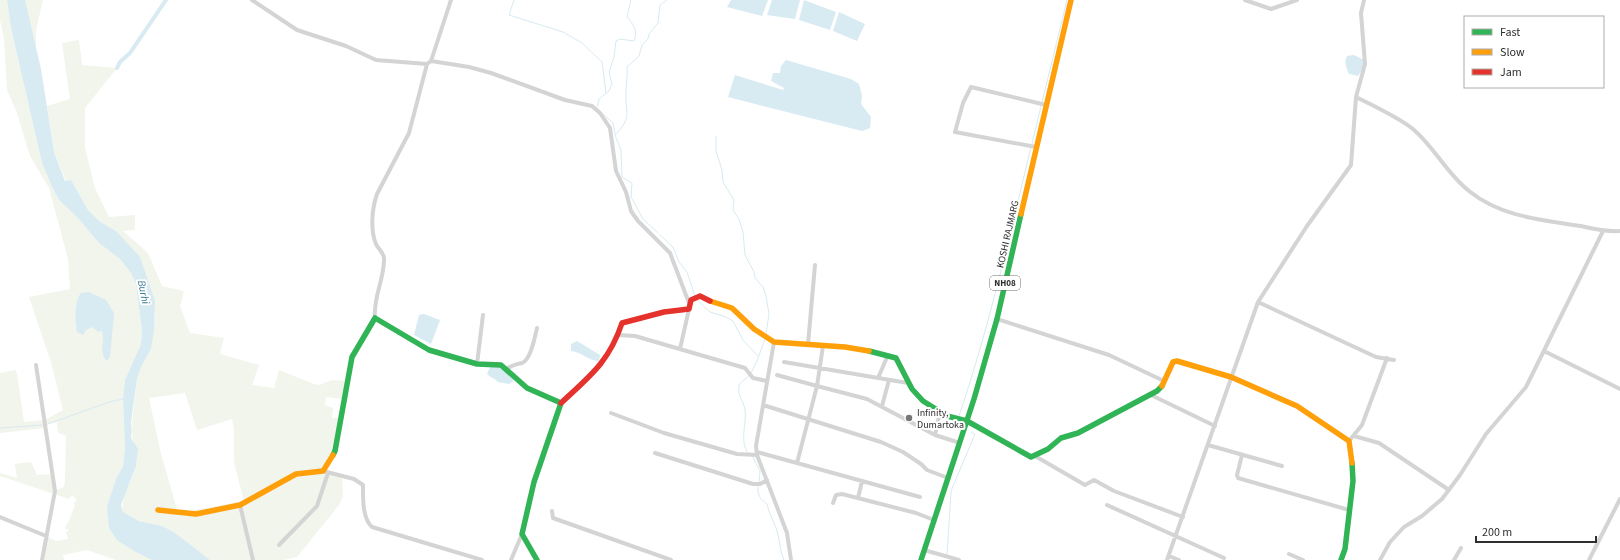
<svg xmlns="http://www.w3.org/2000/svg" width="1620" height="560" viewBox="0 0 1620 560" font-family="'Source Sans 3',sans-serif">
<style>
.green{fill:#f1f5ec;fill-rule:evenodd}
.water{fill:#d8eaf2}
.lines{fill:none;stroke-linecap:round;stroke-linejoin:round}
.stream{stroke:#d8eaf2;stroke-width:1}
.canal{stroke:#d8eaf2;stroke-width:4}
.street{stroke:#d4d4d4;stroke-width:4}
.fast{stroke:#30b455;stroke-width:5.5}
.slow{stroke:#ff9f0a;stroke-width:5.5}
.jam{stroke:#e5322d;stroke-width:5.5}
.poi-dot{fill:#787878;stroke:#fff;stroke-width:1.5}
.labels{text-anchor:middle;stroke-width:4;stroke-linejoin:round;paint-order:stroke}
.shield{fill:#fff;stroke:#6d6d6d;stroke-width:1}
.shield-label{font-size:9px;font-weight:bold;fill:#2f2f2f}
.street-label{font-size:10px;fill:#2f2f2f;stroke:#fff}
.poi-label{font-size:10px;fill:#2f2f2f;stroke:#fff;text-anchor:start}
.water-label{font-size:11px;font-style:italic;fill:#387795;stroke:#fff}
</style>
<rect width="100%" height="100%" fill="#fff"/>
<!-- green -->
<path class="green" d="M 0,0 L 7,0 L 11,28 L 42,163 L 53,189 L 59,200 L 77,217 L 99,243 L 119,258 L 131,273 L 136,284 L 142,331 L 141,344 L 125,380 L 123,399 L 125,447 L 123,466 L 116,479 L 107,506 L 152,560 L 116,560 L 87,550 L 63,555 L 64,560 L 42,560 L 46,536 L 56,541 L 68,539 L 66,532 L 69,530 L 67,529 L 66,530 L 65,527 L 69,521 L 75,505 L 73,504 L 77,500 L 72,495 L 69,499 L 0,476 L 0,473 L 17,478 L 15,464 L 31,462 L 37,475 L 52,474 L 55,491 L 64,487 L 65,480 L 66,437 L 65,435 L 58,433 L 57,422 L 48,424 L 45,428 L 0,433 L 0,373 L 15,370 L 17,374 L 24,422 L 45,420 L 63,410 L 51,362 L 29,297 L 70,289 L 68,259 L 49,188 L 30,156 L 16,110 L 7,90 L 4,38 L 0,20 Z
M 25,0 L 43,0 L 36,30 L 36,52 Z
M 79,40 L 82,65 L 117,68 L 85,108 L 85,148 L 95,188 L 109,217 L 135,215 L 135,230 L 123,231 L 148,253 L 162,286 L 184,291 L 180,306 L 190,333 L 224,338 L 220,354 L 259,365 L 252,385 L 274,388 L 279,370 L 314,384 L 319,385 L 332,380 L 346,381 L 343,399 L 326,397 L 325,405 L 333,408 L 332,418 L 340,418 L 336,446 L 321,468 L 342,476 L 343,496 L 339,505 L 297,557 L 284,560 L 210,560 L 162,526 L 139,521 L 123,512 C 120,495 133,481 136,465 C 140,446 132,446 131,430 L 137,379 L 141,367 L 151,349 L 155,314 L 116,231 L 99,221 L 88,210 L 71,180 L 66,181 L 54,152 L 47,106 L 70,99 L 62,43 ZM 185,393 L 197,430 L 232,419 L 234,429 L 234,462 L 244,501 L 178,513 L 161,454 L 149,398 Z"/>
<!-- water -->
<path class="water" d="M 7,0 L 25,0 L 41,69 L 54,152 L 65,181 L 71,180 L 88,210 L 99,221 L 116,231 L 140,257 L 155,301 L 154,330 L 151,349 L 141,367 L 137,379 L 131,422 L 131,438 L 138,449 L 136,466 L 121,505 L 123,512 L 139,521 L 162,526 L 175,533 L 210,560 L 152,560 L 134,551 L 117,540 L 109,528 L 107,506 L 116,479 L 123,466 L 125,447 L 123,399 L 125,380 L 141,344 L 142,331 L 136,284 L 131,273 L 120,259 L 99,243 L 77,217 L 59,200 L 53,189 L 42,163 L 11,28 Z
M 731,0 L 768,0 L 762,16 L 727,7 Z
M 772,0 L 800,0 L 795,19 L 767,15 Z
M 804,0 L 836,12 L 830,30 L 799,20 Z
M 839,12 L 865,24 L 857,41 L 833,31 Z
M 1354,55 L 1364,60 L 1364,67 L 1358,76 L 1349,74 C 1346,67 1344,62 1347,56 Z
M 786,60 L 851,79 L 859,84 L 862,96 L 861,104 L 871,117 L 870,128 L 862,131 L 728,97 L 735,75 L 783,90 L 784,88 L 771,81 L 773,73 L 780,73 L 781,66 Z
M 89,292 L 106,300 L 114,313 L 110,357 L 107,361 C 97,351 107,340 101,330 L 99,332 L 92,327 L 86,330 L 83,335 L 77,332 C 75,322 74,301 81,293 Z
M 424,314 L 440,320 L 431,344 L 414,335 L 419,315 Z
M 577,341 L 600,355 L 599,361 C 588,361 582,352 571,351 L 571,344 Z
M 491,365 L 498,365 L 513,376 L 513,381 L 509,384 L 498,382 C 495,378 491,378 487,374 Z"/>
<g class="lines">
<!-- stream -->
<path class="stream" d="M 514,0 L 509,15 L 563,32 L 582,43 L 602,62 L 606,93
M 1042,102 L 1067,0
M 597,107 L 599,99 L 609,91 L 612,84 L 609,72 L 614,57 L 616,41 L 620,39 L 634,41 C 638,31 634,25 627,17 L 631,0
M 603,114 L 613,123 L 615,134
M 716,136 L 716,151 L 722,170 L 723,182 L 734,200 L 733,210 L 739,219 L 743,232 L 745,255 L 754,272 L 755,278 L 763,287 L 766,296 L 769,314 L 766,334
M 1032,144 L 1041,106
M 658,233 L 643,219 L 631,197 L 632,183 L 622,177 L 621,150 L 615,135 C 633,116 625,114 626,92 C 626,84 628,76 627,67 L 639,56 L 642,45 L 648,39 L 649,34 L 658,23 L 660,5 L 667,0
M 660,235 L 673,247 L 679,262 L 687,272 L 695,296
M 697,300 L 710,312 L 726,317 L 733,321 L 743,340 L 758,356
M 751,373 L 757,361 L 765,339
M 959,416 C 989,328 1009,238 1031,147
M 957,422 L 962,428
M 48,424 L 109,402 L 123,399
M 0,428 L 43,425
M 748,453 C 739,441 747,424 745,410 C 744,402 737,395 739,386 C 740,381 746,380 749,375
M 752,456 L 760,471 L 759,483
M 758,486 C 757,495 760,499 767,504 C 769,513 773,520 776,528 C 780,539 779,549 784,560
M 947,555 L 951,491 L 975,434 L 971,432"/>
<!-- canal -->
<path class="canal" d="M 117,68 L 120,62 L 130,53 L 166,0"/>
<!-- street -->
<path class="street" d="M 252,0 L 297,30 L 346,46 L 376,60 L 427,64 L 431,61 L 469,67 L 491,73 L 565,100 L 592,106 L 600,113 L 610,128 L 616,171 L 626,192 L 631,211 L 638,221 L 670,253 L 689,303
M 1245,0 L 1271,9 L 1297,0
M 431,61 L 451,0
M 1356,97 C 1372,105 1402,119 1414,130 C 1435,148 1447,174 1469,191 C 1501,217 1542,220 1581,226 C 1594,229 1606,232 1620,231
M 1036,147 L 955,132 L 963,103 L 971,87 L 1046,105
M 1258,302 L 1376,357 L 1394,360
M 375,318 C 373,297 384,280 384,260 C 385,253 378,249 376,244 C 370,230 372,208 377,194 L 409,133 L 427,64
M 997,319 L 1109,355 L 1164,381
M 618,335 L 635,336 L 745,368 L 753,378 L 767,381
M 774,342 L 756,446 L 757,455 L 787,533 L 791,560
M 808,344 L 815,265
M 680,349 L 689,309
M 1544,351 L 1620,389
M 784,362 L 908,383 L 909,385
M 477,364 L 483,315
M 36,365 L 55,491 L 42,560
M 507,369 C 513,364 515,365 522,363 C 531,360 535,336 537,328
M 777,375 L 817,386 L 823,346
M 878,378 L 888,355
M 1151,395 L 1215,426
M 763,405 L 881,442 L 903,452 L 921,464 L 927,470 L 948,478
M 882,406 L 889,380
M 611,413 L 664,433 L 737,454 L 757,455
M 935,435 L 960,443
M 1354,436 L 1379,443 L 1449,490
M 1349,441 L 1362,425 L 1387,358
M 1208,445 L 1282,466
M 757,452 L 920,497
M 655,453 L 753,484 L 760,484 L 767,480
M 1242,455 L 1237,475 L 1238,478 L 1349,510
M 1035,456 L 1085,485 L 1094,480 L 1114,491 L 1183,517
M 797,463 L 817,386 L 867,399 L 935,435 L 940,412
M 323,471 L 354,479 L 363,485 C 363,497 362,518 372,527 L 482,560
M 858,498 L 862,481
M 833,503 L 836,495 L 842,494 L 916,513 L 934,520
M 240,505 L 253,560
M 1107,505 L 1224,558
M 552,511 L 553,518 L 671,560
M 0,517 L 46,536
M 279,545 L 317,506 L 328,473
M 924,550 L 959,560
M 1289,554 L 1303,560
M 1169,556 L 1179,560
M 511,560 L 522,534
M 1167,560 L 1258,302 L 1307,226 L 1351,165 L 1356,97 L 1365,64 L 1361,13 L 1364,0
M 1380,560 L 1390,542 L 1404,527 L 1422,516 L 1442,499 L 1460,475 L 1486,434 L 1526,387 L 1603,231
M 1454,560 L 1461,548
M 1589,560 L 1620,499"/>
<!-- fast -->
<path class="fast" d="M 869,351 L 896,358 L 912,389 L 923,401 L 947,416 L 967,421 L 1031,457 L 1048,449 L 1061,438 L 1078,433 L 1157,391 L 1162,386
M 333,455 L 335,451 L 352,357 L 375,318 L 429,350 L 477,364 L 501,365 L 527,388 L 561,403 L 534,482 L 522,534 L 537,560
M 921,560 L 974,399 L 997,319 L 1021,214
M 1341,560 L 1345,549 L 1353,481 L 1352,463"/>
<!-- slow -->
<path class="slow" d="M 1021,214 L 1071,0
M 710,301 L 732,308 L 754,329 L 774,342 L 845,347 L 869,351
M 1162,386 L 1173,362 L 1177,361 L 1231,377 L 1297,406 L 1349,441 L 1352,463
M 158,510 L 196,514 L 240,505 L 296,474 L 323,471 L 333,455"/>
<!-- jam -->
<path class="jam" d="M 561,403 C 590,376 609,362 622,323 L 664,312 L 689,309 L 691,300 L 700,296 L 710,301"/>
</g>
<!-- markers -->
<circle class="poi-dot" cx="909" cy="418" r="4"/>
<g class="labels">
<!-- shield labels -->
<rect class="shield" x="990" y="276" width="30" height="14" rx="3"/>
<g class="shield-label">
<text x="1005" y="286">NH08</text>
</g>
<!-- street labels -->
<g class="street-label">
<text transform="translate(1007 234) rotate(-77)" y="4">KOSHI RAJMARG</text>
</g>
<!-- poi labels -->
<g class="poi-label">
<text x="917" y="416">Infinity,<tspan x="917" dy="12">Dumartoka</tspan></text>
</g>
<!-- water labels -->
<g class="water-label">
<text transform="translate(144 292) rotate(79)" y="4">Burhi</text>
</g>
</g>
<!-- legend -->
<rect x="1464" y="16" width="140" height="72" fill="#ffffff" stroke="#acacac"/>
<rect x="1472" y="29" width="20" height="6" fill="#30b455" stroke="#acacac"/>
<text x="1500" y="36" font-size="12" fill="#2f2f2f">Fast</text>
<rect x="1472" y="49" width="20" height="6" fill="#ff9f0a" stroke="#acacac"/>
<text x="1500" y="56" font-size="12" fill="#2f2f2f">Slow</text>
<rect x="1472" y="69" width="20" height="6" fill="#e5322d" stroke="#acacac"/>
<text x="1500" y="76" font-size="12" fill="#2f2f2f">Jam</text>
<!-- scale -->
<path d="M1476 536v6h120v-6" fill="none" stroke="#2f2f2f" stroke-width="2"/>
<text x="1482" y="536" font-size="12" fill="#2f2f2f" stroke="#ffffff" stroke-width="3" paint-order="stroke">200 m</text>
</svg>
